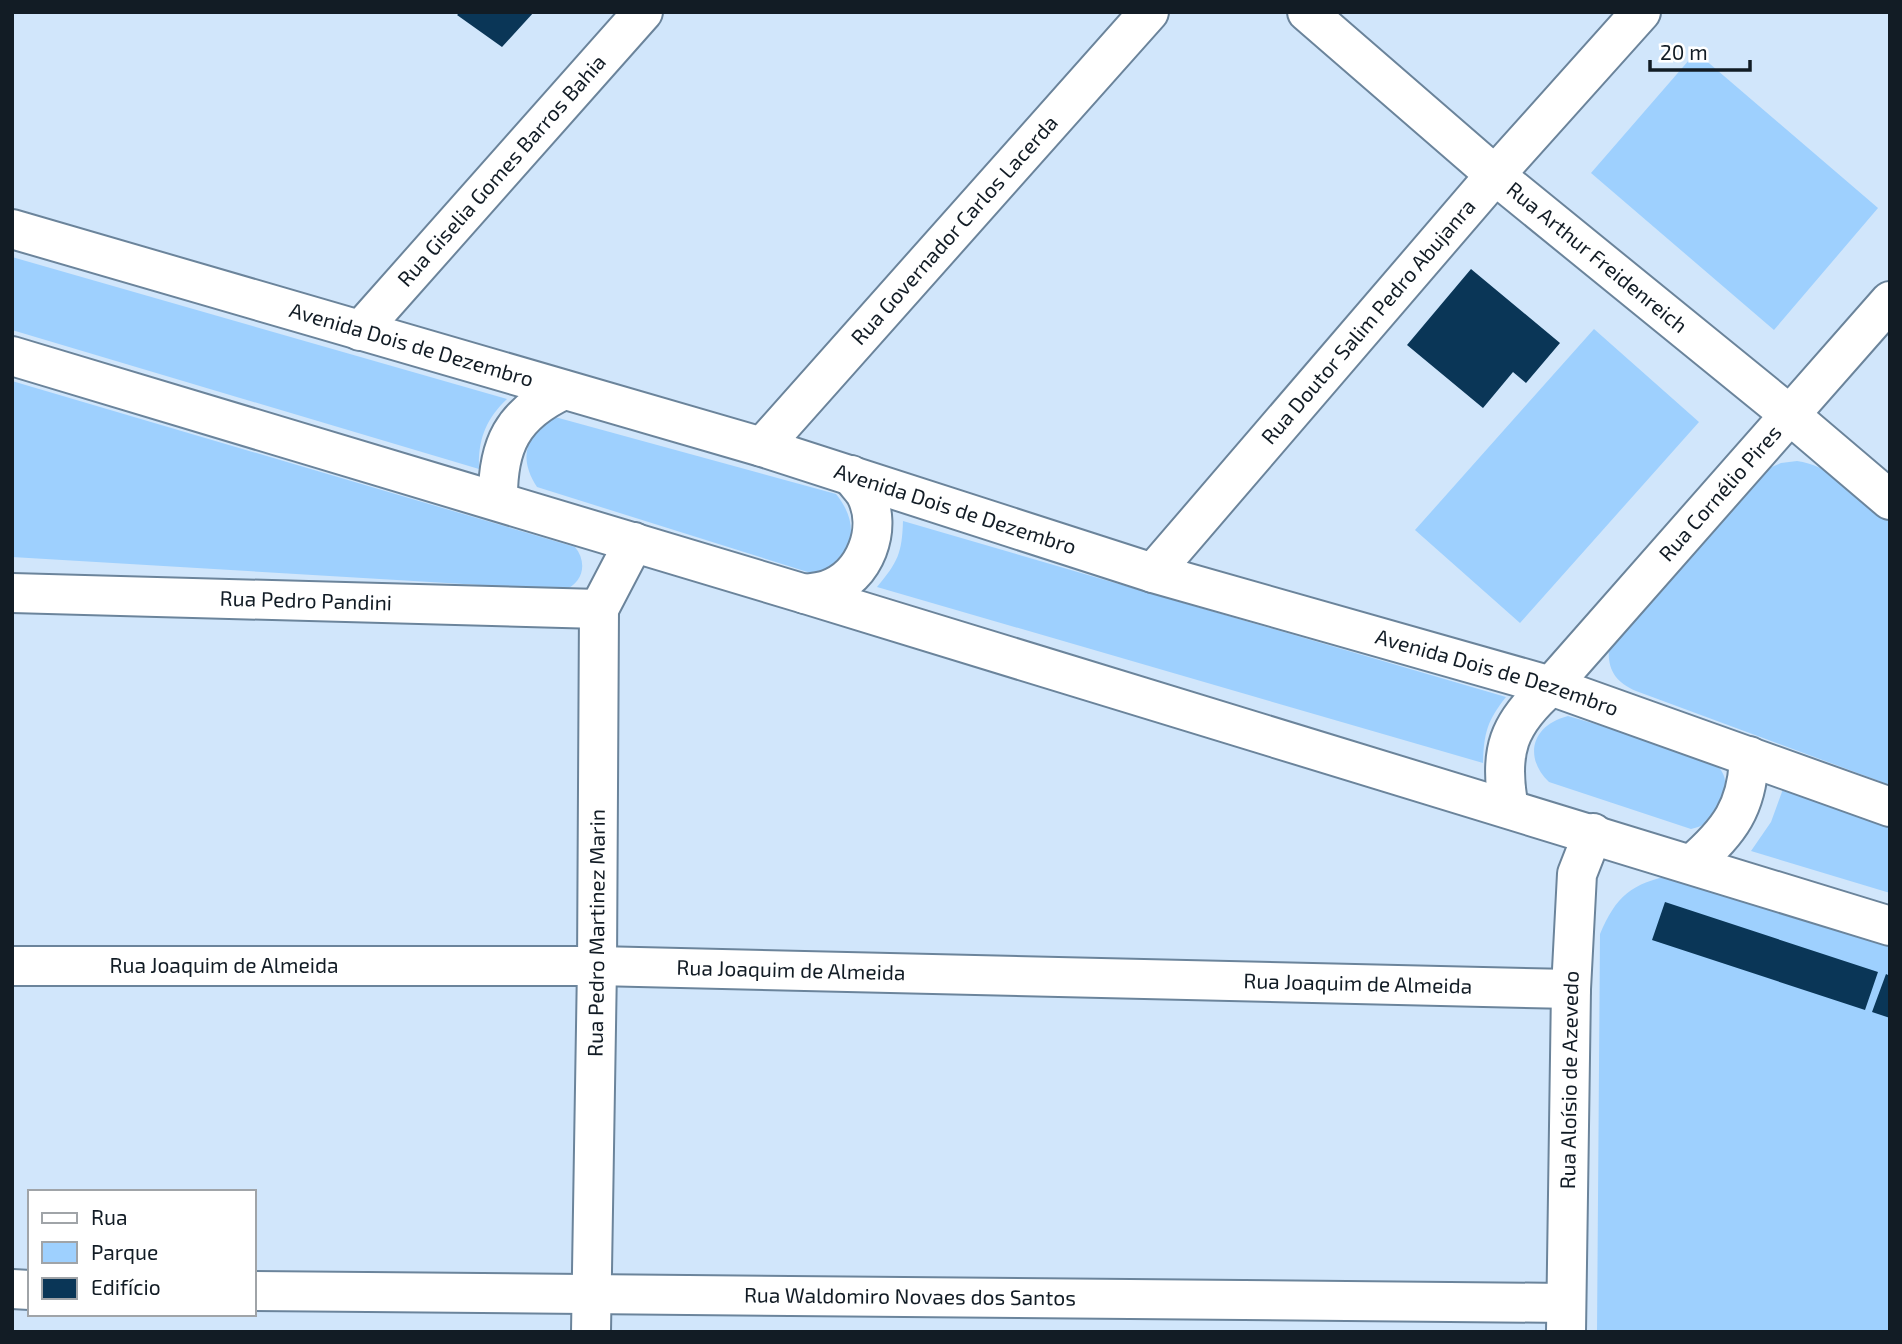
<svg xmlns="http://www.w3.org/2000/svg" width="1902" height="1344" viewBox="0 0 1902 1344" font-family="'Exo 2',sans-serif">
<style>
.green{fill:#9ed0fe}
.building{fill:#0a3657}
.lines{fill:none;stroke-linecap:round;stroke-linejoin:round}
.minor-casing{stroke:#6b849b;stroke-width:42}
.tertiary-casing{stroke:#6b849b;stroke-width:42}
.minor{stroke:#fff;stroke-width:38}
.tertiary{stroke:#fff;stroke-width:38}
.labels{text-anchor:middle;stroke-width:7;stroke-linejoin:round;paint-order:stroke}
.street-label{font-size:21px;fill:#121c25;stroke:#fff}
</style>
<rect width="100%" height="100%" fill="#d1e6fb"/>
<!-- green -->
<path class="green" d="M 1696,52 L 1878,208 L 1774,330 L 1591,173 Z
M 12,257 L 507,399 C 486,419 478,439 479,469 L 12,330 Z
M 1594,329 L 1699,422 L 1520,623 L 1415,530 Z
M 12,381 L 575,547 C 588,563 583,583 564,590 L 12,557 Z
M 555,417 L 836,494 C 862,526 854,560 814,574 L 537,487 C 518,458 525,434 555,417 Z
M 1797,461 C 1834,466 1862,499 1890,522 L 1890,785 L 1636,691 C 1615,682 1607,669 1609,647 L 1767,469 L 1781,463 Z
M 903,521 L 1506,697 C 1487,721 1484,733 1483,763 L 877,587 C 898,562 902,553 903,521 Z
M 1568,716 L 1708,757 C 1728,773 1729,783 1719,806 C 1713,821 1707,825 1691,829 L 1549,782 C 1523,757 1532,725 1568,716 Z
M 1783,789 L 1890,823 L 1890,893 L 1751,851 L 1771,822 Z
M 1673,875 L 1890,944 L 1890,1332 L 1597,1332 L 1600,934 C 1616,896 1632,883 1673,875 Z"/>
<!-- building -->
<path class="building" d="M 460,12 L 534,12 L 502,47 L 457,15 Z
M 1471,269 L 1560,343 L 1526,383 L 1513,372 L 1483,408 L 1407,345 Z
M 1665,902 L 1878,972 L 1865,1010 L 1652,940 Z
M 1886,974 L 1890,976 L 1890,1018 L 1872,1012 Z"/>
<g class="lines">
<defs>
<g id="minor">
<path id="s1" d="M 1307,12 L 1495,175 L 1790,415 L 1890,500"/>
<path id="s2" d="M 360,331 L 643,12"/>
<path id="s3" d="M 762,447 L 1149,12"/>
<path d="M 498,501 C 497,446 512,414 564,390"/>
<path id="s4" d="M 1153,573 L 1495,175 L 1641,12"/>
<path id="s5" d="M 12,593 L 599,609"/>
<path d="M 805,594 C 812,593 820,592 827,590 C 865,577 884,528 865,493 C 861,487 855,481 851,475"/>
<path id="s6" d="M 1509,808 C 1498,752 1508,723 1551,686 L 1890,301"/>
<path d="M 1692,864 C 1729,832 1748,807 1749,756"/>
<path id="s7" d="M 12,966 L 597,966 L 1571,989"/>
<path d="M 12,1289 L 30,1290"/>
<path id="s8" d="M 254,1291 L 1566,1303"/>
<path id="s9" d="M 591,1332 L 597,966 L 599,609 L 634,542"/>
<path id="s10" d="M 1566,1332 L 1571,989 L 1577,874 L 1593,833"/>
</g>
<g id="tertiary">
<path id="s11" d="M 12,229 L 762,447 L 1153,573 L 1551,686 L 1890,807"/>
<path d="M 12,356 L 805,594 L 1890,926"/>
</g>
</defs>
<!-- minor casing -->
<use href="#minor" class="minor-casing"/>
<!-- tertiary casing -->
<use href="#tertiary" class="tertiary-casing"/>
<!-- minor -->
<use href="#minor" class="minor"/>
<!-- tertiary -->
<use href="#tertiary" class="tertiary"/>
</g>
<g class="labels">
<!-- street labels -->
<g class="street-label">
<text dy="7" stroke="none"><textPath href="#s2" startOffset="214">Rua Giselia Gomes Barros Bahia</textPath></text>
<text dy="7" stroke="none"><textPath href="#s3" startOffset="290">Rua Governador Carlos Lacerda</textPath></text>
<text dy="7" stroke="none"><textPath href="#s1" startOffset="380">Rua Arthur Freidenreich</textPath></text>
<text dy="7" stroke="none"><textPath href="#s4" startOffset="331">Rua Doutor Salim Pedro Abujanra</textPath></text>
<text dy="7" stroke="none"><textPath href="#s11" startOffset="416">Avenida Dois de Dezembro</textPath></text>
<text dy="7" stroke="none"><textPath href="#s6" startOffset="394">Rua Cornélio Pires</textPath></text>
<text dy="7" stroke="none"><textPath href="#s11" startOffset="984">Avenida Dois de Dezembro</textPath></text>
<text dy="7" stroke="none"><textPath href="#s5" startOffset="294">Rua Pedro Pandini</textPath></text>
<text dy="7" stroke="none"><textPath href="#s11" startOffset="1550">Avenida Dois de Dezembro</textPath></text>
<text dy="7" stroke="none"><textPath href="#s9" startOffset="399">Rua Pedro Martinez Marin</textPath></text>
<text dy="7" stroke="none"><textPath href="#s7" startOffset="212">Rua Joaquim de Almeida</textPath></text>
<text dy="7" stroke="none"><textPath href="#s7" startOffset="779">Rua Joaquim de Almeida</textPath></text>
<text dy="7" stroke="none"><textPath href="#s7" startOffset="1346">Rua Joaquim de Almeida</textPath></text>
<text dy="7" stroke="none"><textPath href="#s10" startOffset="252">Rua Aloísio de Azevedo</textPath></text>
<text dy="7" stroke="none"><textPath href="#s8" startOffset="656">Rua Waldomiro Novaes dos Santos</textPath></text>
</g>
</g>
<!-- border -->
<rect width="1902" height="1344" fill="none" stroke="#121c25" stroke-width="28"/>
<!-- legend -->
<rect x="28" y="1190" width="228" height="126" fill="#ffffff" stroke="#a0a4a8" stroke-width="2"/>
<rect x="42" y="1213" width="35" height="10" fill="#ffffff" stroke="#a0a4a8" stroke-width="2"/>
<text x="91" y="1225" font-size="21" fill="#121c25">Rua</text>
<rect x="42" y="1242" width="35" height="21" fill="#9ed0fe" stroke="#a0a4a8" stroke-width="2"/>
<text x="91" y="1260" font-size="21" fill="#121c25">Parque</text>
<rect x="42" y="1278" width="35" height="21" fill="#0a3657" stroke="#a0a4a8" stroke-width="2"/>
<text x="91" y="1295" font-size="21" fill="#121c25">Edifício</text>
<!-- scale -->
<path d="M1650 60v10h100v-10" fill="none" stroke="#121c25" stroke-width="3.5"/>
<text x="1660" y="60" font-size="21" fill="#121c25" stroke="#ffffff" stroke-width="5" paint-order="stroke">20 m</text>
</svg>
